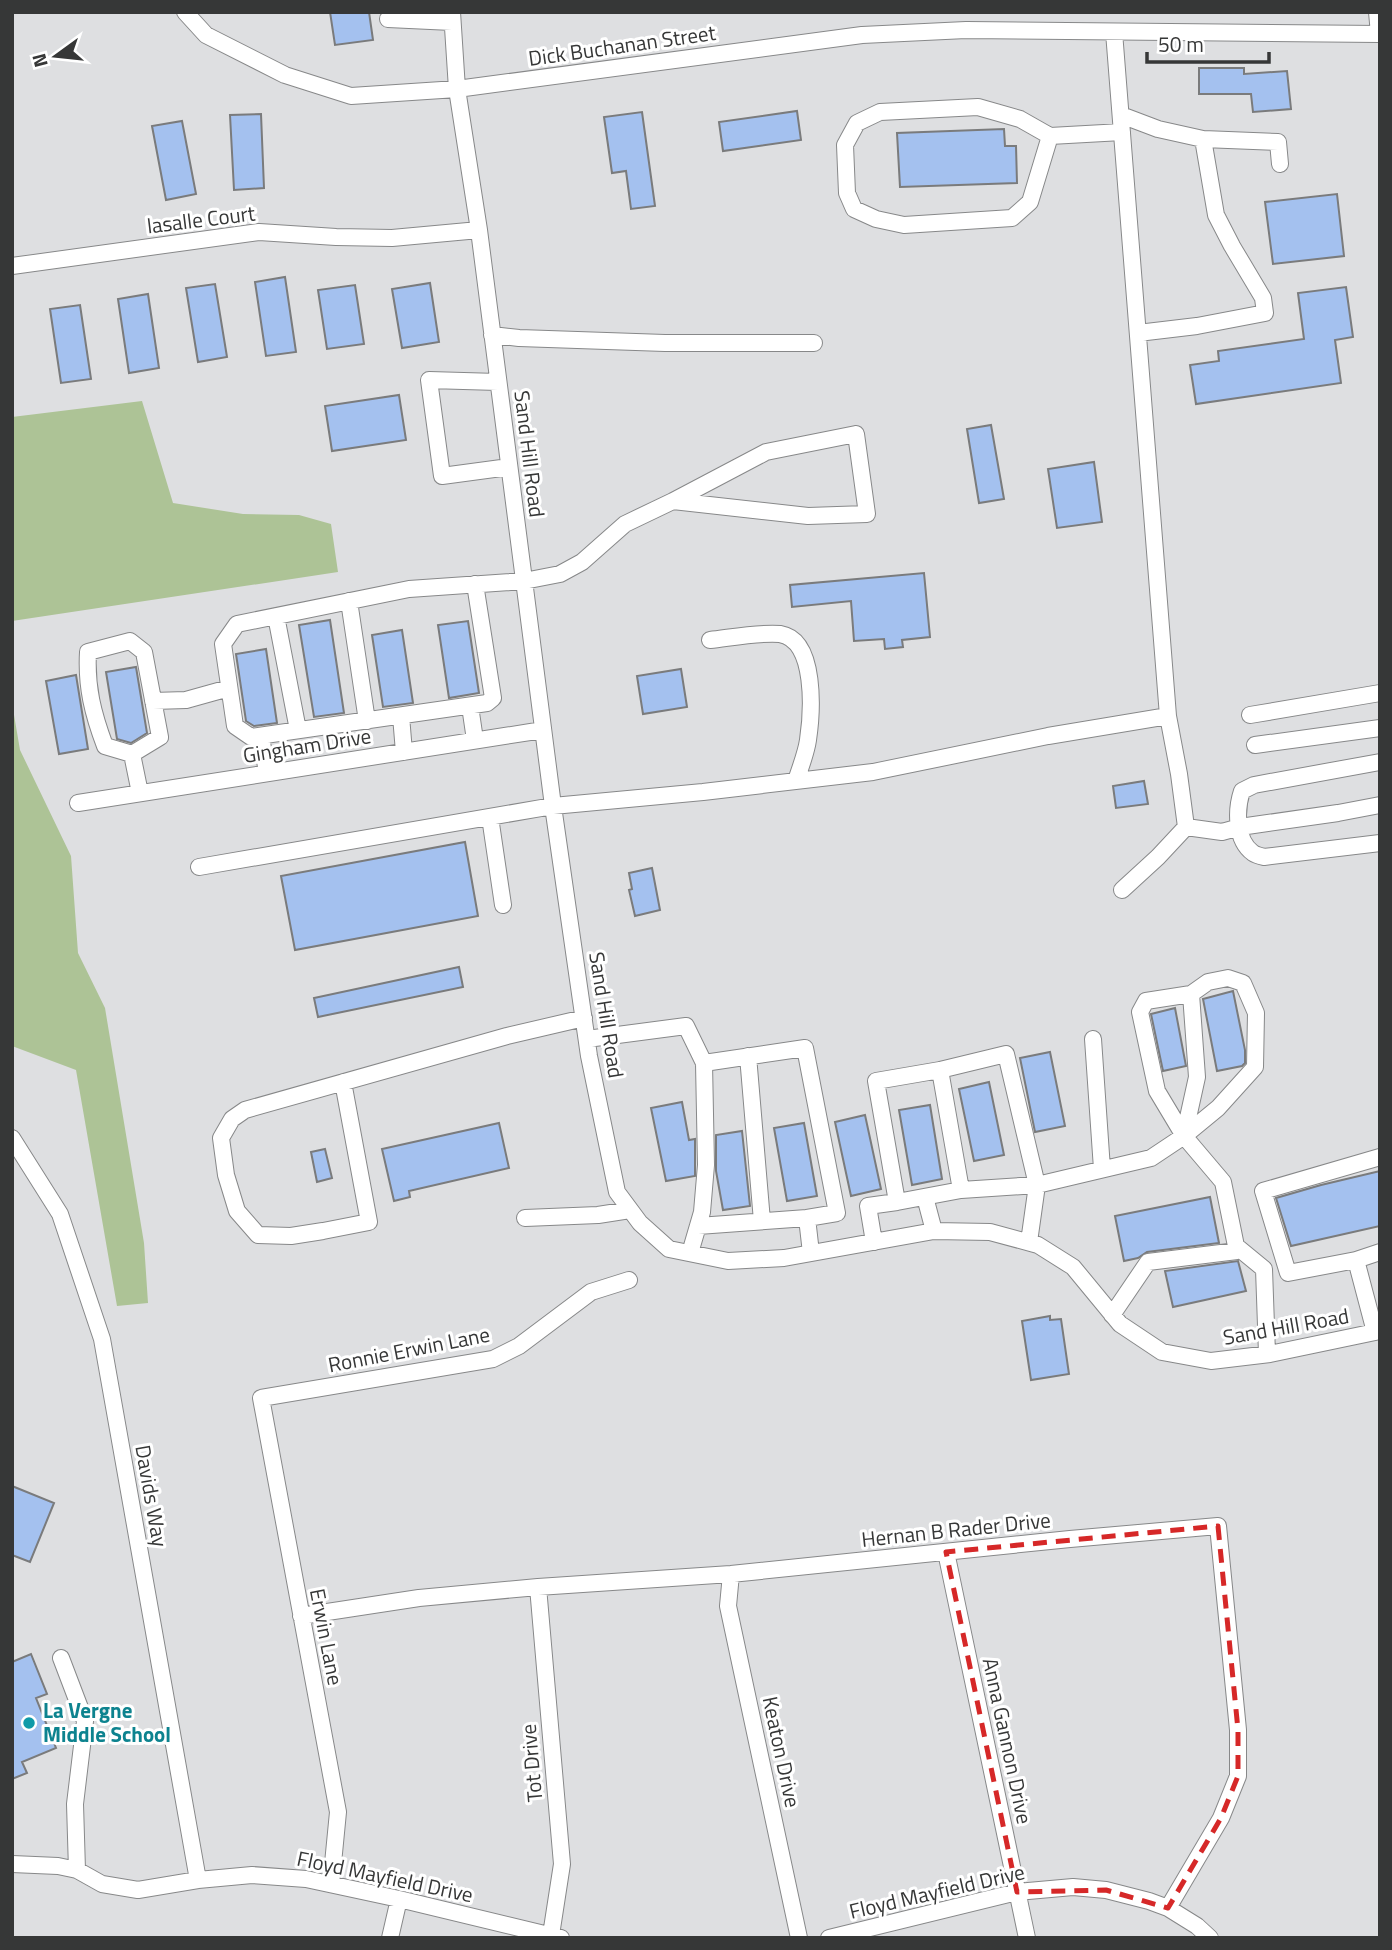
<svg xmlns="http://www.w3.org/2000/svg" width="1392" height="1950" viewBox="0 0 1392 1950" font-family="'Titillium Web',sans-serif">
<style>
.green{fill:#adc396}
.building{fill:#a4c1ef;stroke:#7a7b7c;stroke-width:2}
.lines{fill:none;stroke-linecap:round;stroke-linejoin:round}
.minor-casing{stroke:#878889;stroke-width:18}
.minor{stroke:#fff;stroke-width:16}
.marked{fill:none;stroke:#d62828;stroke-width:5;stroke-dasharray:14 9;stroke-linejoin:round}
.culture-dot{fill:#0f9aa8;stroke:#fff;stroke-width:2.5}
.labels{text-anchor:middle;stroke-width:6;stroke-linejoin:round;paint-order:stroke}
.street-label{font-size:21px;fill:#363737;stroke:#fff}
.culture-label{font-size:21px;font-weight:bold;fill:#0d838f;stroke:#fff;text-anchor:start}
</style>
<rect width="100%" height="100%" fill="#dedfe1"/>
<!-- green -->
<path class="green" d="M 142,401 L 173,503 L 243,514 L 299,515 L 331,524 L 338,572 L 12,621 L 12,417 Z
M 12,703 L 20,750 L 71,856 L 78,953 L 105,1008 L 144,1243 L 148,1303 L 117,1306 L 76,1070 L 12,1046 Z"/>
<!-- building -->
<path class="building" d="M 330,12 L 369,12 L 373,40 L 335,45 Z
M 1199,68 L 1244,68 L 1244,74 L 1287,71 L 1291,109 L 1253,112 L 1251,94 L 1199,94 Z
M 797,111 L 801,140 L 723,151 L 719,122 Z
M 642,112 L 655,206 L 631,209 L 626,171 L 612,173 L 604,117 Z
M 261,114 L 264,188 L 234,190 L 230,115 Z
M 182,121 L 196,194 L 166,200 L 152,126 Z
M 1004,129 L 1005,146 L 1016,146 L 1017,183 L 900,187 L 897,133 Z
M 1337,194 L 1344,256 L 1273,264 L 1265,202 Z
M 285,277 L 296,352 L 266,356 L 255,282 Z
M 430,283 L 439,342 L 402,348 L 392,289 Z
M 215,284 L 227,357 L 198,362 L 186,288 Z
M 355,285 L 364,344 L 327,349 L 318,290 Z
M 1346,287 L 1353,337 L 1335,340 L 1341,383 L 1196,404 L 1190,365 L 1219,361 L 1218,351 L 1304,339 L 1298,293 Z
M 148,294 L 159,368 L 129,373 L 118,299 Z
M 80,305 L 91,379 L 61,383 L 50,309 Z
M 399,395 L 406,440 L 332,451 L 325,406 Z
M 991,425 L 1004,499 L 979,503 L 967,429 Z
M 1094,462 L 1102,522 L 1057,528 L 1048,469 Z
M 924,573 L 930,637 L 902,640 L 903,647 L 885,649 L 884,639 L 854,641 L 851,601 L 792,607 L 790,585 Z
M 330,620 L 344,713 L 314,717 L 299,625 Z
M 468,621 L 479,693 L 449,698 L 438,625 Z
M 402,630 L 413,703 L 383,707 L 372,635 Z
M 266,649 L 277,723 L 254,726 L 246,721 L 236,654 Z
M 136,667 L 147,733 L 131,743 L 117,739 L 106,672 Z
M 681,669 L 687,707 L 643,714 L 637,676 Z
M 76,675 L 88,749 L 59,754 L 46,681 Z
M 1144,781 L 1148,804 L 1116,808 L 1113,786 Z
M 465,842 L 478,916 L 295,950 L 281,876 Z
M 652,868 L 660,910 L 635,916 L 629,890 L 632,889 L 629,873 Z
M 459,967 L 463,987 L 318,1017 L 314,998 Z
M 1233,991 L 1245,1050 L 1245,1063 L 1242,1066 L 1217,1071 L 1203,999 Z
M 1175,1008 L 1186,1066 L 1163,1071 L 1151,1014 Z
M 1050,1052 L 1065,1126 L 1035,1132 L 1020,1058 Z
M 989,1082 L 1004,1155 L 974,1161 L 959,1089 Z
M 682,1102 L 689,1140 L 695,1139 L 695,1176 L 666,1181 L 651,1108 Z
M 930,1105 L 942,1179 L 912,1185 L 899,1110 Z
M 865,1115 L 881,1189 L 851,1196 L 835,1122 Z
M 499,1123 L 509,1168 L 409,1191 L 410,1197 L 394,1201 L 382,1149 Z
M 804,1123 L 817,1196 L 787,1201 L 774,1128 Z
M 742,1131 L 750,1206 L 723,1210 L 716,1171 L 716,1135 Z
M 325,1149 L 332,1178 L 317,1182 L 311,1152 Z
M 1380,1171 L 1380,1226 L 1291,1246 L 1276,1198 L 1321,1185 Z
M 1210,1197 L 1219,1243 L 1147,1252 L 1138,1258 L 1124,1261 L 1115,1216 Z
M 1238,1261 L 1246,1291 L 1173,1307 L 1165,1271 Z
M 1050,1316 L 1050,1320 L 1061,1319 L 1069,1374 L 1031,1380 L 1022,1321 Z
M 12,1486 L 54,1503 L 30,1562 L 12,1555 Z
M 31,1654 L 47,1694 L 36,1698 L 56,1748 L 22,1762 L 27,1773 L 12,1779 L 12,1662 Z"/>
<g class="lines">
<defs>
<path id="minor" d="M 185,12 L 206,35 L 285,75 L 351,96 L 457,89 L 862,35 L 966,30 L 1380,34
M 452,12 L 457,89 L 479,230 L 553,806 L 589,1056 L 617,1192 L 640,1223 L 669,1249 L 728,1261 L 784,1258 L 934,1231 L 990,1232 L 1038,1245 L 1073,1267 L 1120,1324 L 1162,1352 L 1211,1361 L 1270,1354 L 1380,1331
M 1377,12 L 1379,34
M 388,19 L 452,22
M 1121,115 L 1158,129 L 1203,139 L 1216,215 L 1232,246 L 1263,298 L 1265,313 L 1197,326 L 1138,333
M 1050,136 L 1030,202 L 1012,218 L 904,225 L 876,219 L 854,209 L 847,193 L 845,145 L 857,123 L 880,112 L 978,107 L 1020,119 L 1050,136 L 1122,132
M 1203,139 L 1278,142 L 1280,164
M 12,266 L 259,232 L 336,237 L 392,238 L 479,230
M 492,335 L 519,338 L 665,343 L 814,343
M 498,382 L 429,380 L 442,476 L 509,467
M 475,584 L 493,698 L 487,703 L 251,737 L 235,726 L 223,644 L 237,624 L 409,589 L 524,581 L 560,574 L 582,562 L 625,524 L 673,501 L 808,516 L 867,514 L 856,434 L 766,452 L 673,501
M 349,601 L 367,721
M 276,616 L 298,730
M 710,640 C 729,638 760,632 780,634 C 817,640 812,713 808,740 C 806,754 800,768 796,781
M 153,701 L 186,700 L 229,688
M 470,706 L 475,740
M 1250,715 L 1380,693
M 401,716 L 404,752
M 261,736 L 267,773
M 1255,745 L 1380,728
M 132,754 L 160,737 L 144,652 L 130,641 L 88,652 C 86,687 93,714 105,746 L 132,754 L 140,793
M 1380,762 L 1254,785 L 1242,791 C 1236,809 1235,840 1253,853 C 1256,855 1260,856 1264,857 L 1380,843
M 78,803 L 543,730
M 490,817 L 503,905
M 1186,827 L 1222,832 L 1240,827 L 1338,813 L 1380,805
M 199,867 L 553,806 L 703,792 L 873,772 L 1048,736 L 1168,716 L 1114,32
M 1122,890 L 1158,857 L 1186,827 L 1179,774 L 1168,716
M 1228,978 L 1243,983 L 1256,1013 L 1255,1067 L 1218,1108 L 1184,1136 L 1197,1077 L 1191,994 L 1208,982 Z
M 587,1039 L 686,1026 L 704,1063 L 805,1048 L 837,1213 L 807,1218 L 811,1253
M 1093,1039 L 1102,1169
M 748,1056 L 762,1221
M 940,1070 L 1006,1054 L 1037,1185 L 1029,1242
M 343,1082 L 369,1222 L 323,1231 L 291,1236 L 258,1235 L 237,1211 L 226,1175 L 221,1138 L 232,1119 L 245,1110 L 507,1036 L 584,1018
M 1184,1136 L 1157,1091 L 1140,1012 L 1146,1001 L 1191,994
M 12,1138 L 60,1214 L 102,1339 L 198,1880
M 1380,1157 L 1263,1191 L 1288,1273 L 1356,1260 L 1380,1252
M 961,1190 L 1037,1185 L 1151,1158 L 1184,1136 L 1223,1182 L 1237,1251 L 1148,1262 L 1112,1315
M 925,1197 L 934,1231
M 525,1218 L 598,1215 L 630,1210
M 698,1226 L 807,1218
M 874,1242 L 868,1206 L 897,1202 L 876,1081 L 940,1070 L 961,1190 L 897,1202
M 1236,1246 L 1264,1269 L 1267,1354
M 690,1253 L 702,1212 L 706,1165 L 704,1063
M 1356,1260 L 1375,1332
M 946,1552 L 1027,1938
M 731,1574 L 728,1606 L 799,1938
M 538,1587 L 562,1864 L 551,1935
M 301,1616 L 419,1598 L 538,1587 L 731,1574 L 1070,1539 L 1218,1526 L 1238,1730 L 1238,1776 L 1221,1818 L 1168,1908
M 61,1658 L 85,1721 L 75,1804 L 77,1870
M 12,1864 L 58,1866 L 77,1870 L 102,1884 L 138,1890 L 198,1880 L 252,1875 L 306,1879 L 399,1899 L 561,1938
M 331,1884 L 338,1812 L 261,1398 L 493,1359 L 519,1346 L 591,1292 L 629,1280
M 390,1938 L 399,1899
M 829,1938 L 1017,1892 L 1073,1887 L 1106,1890 L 1149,1901 L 1168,1908 L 1197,1926 L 1210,1938"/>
</defs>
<!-- minor casing -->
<use href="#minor" class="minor-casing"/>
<!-- minor -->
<use href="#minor" class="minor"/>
</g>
<!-- marked area -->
<path class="marked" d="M 1218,1526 L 1238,1730 L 1238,1776 L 1221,1818 L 1168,1908 L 1106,1890 L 1017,1892 L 946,1552 Z"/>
<!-- markers -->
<circle class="culture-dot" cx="29" cy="1723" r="7"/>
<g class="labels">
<!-- street labels -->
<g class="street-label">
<text transform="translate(622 46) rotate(-8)" y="7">Dick Buchanan Street</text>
<text transform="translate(201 220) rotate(-7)" y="7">lasalle Court</text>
<text transform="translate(529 454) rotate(83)" y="7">Sand Hill Road</text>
<text transform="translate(307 746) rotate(-9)" y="7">Gingham Drive</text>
<text transform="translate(606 1015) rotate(81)" y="7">Sand Hill Road</text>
<text transform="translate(1286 1327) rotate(-10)" y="7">Sand Hill Road</text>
<text transform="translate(409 1350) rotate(-11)" y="7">Ronnie Erwin Lane</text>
<text transform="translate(151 1496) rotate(80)" y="7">Davids Way</text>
<text transform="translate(956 1530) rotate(-6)" y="7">Hernan B Rader Drive</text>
<text transform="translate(326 1637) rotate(79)" y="7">Erwin Lane</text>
<text transform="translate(1007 1741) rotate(78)" y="7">Anna Gannon Drive</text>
<text transform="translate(781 1752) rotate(78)" y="7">Keaton Drive</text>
<text transform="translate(532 1763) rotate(-95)" y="7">Tot Drive</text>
<text transform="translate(385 1877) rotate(12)" y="7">Floyd Mayfield Drive</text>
<text transform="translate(937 1892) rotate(-13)" y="7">Floyd Mayfield Drive</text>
</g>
<!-- culture labels -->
<g class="culture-label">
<text x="43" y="1718">La Vergne<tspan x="43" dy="24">Middle School</tspan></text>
</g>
</g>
<!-- border -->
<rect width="1392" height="1950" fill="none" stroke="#363737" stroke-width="28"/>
<!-- north arrow -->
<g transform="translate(56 56) rotate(255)" stroke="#ffffff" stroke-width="5" paint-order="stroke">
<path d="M0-5L12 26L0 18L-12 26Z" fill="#363737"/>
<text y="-10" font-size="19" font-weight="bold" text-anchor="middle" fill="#363737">N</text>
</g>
<!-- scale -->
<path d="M1147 52v10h122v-10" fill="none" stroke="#363737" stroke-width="3.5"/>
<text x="1158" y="52" font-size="21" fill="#363737" stroke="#ffffff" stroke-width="5" paint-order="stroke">50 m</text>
</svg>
